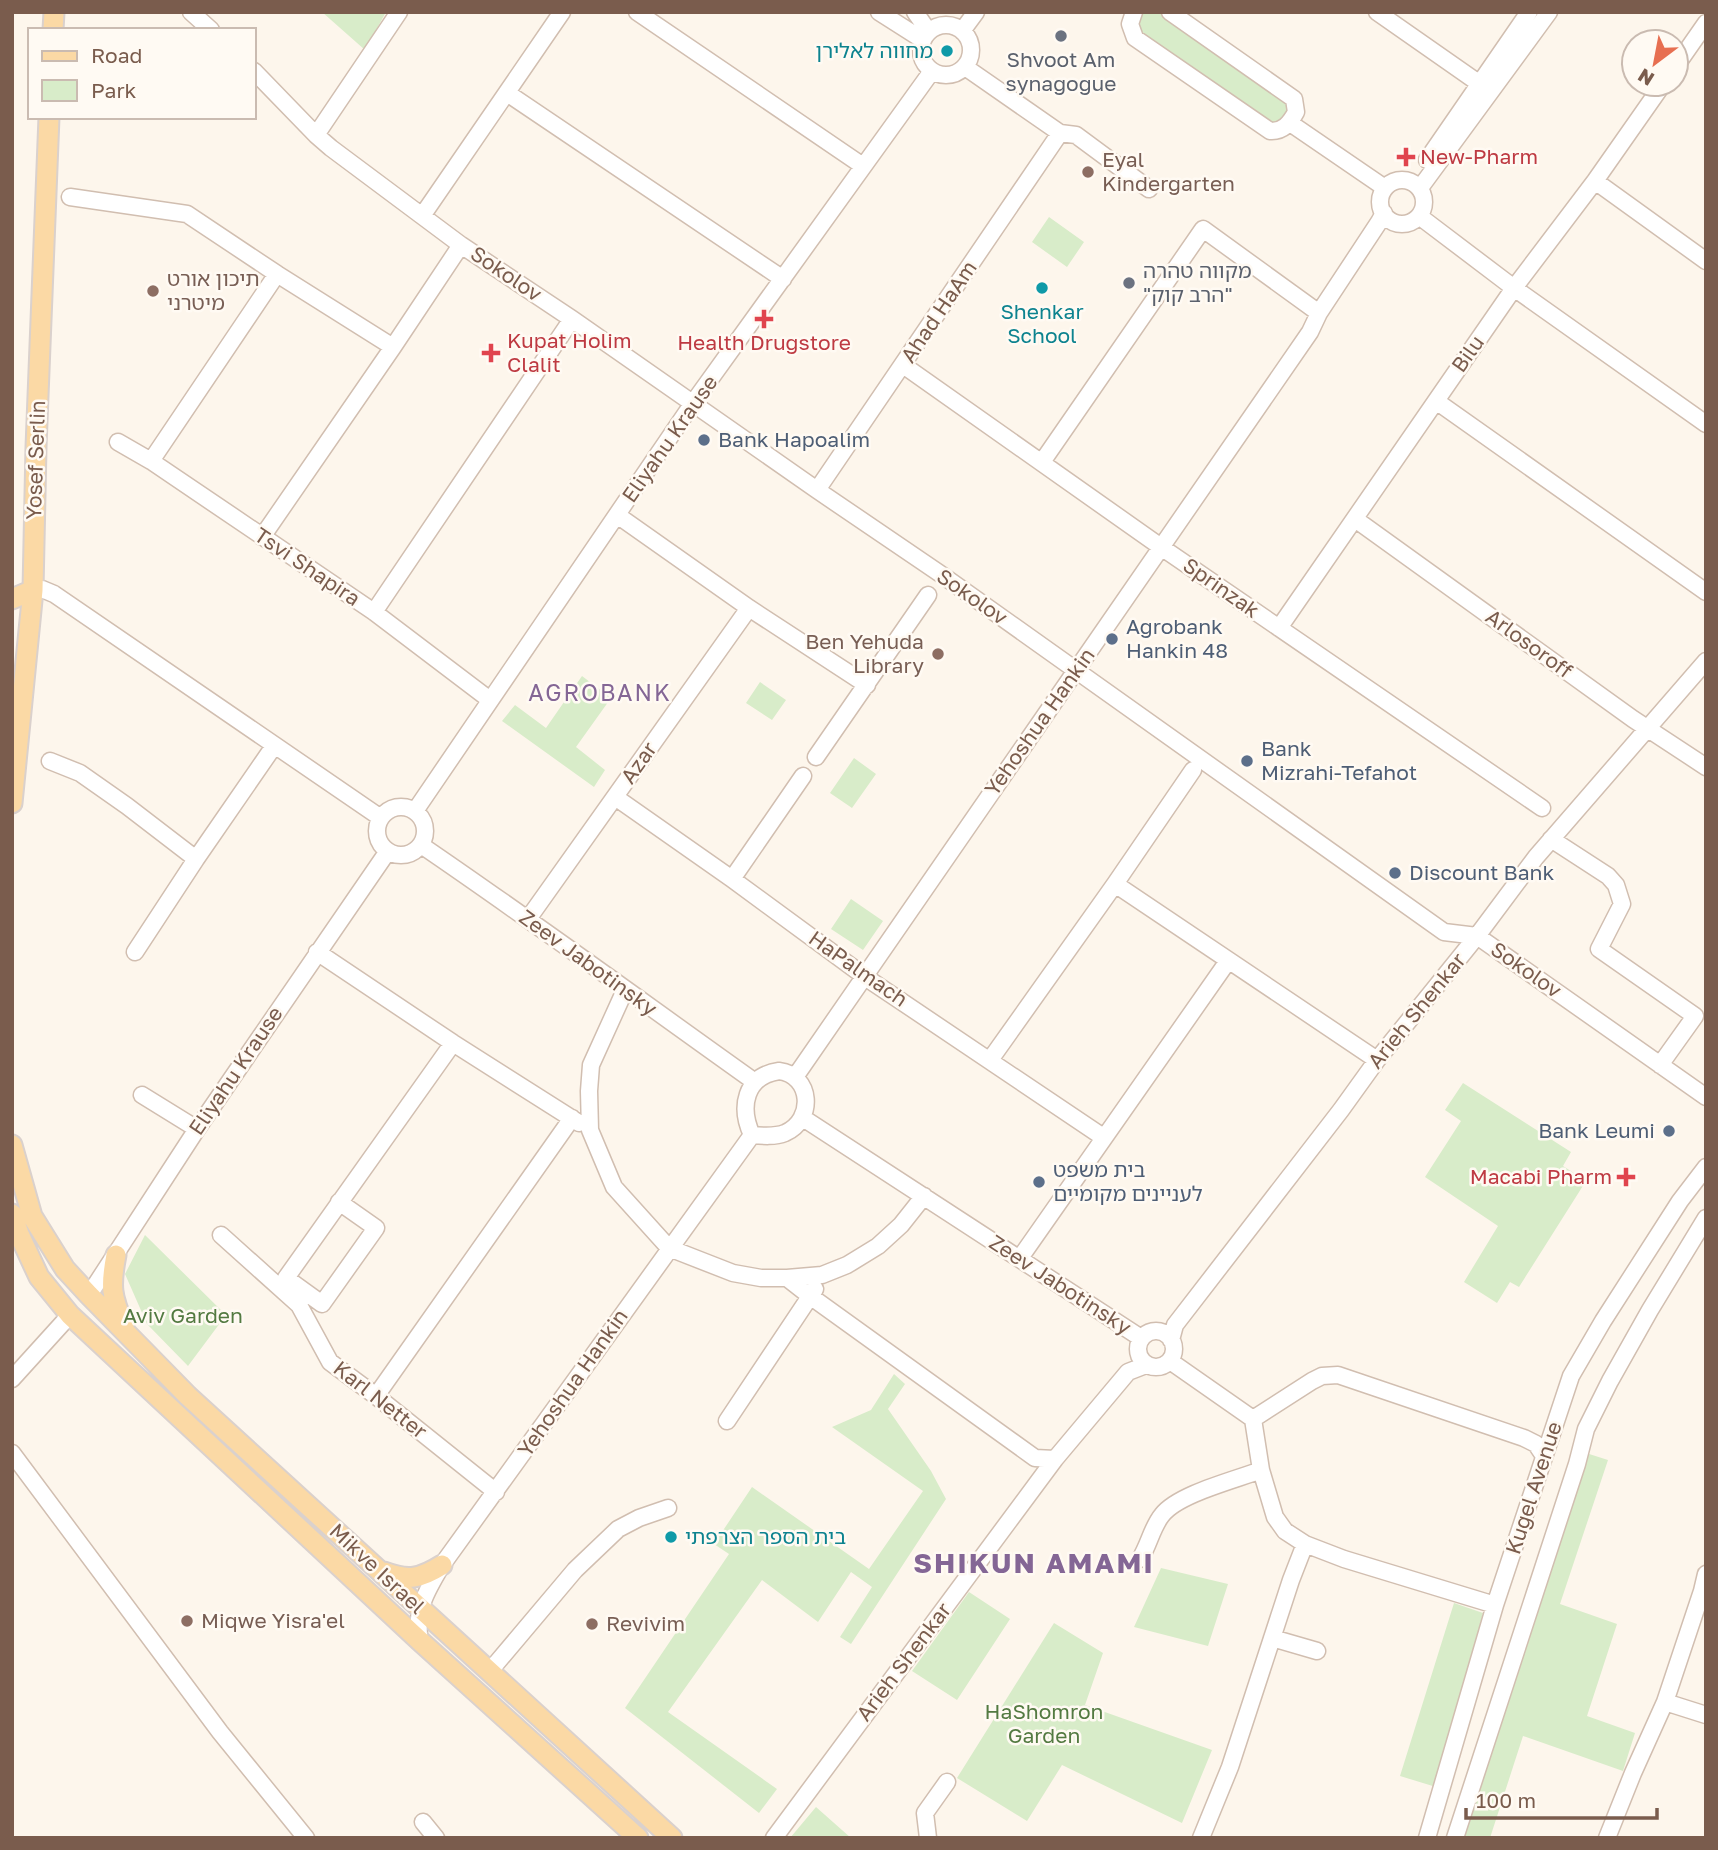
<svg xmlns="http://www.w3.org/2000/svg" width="1718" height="1850" viewBox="0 0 1718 1850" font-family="'Golos Text','Noto Sans Hebrew',sans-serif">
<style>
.green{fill:#d8ecc9}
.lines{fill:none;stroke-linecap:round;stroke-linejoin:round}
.minor-casing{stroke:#d1beb0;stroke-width:19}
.major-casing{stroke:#dad1cd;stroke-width:23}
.minor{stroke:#fff;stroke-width:16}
.major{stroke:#fbd9a5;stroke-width:19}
.worship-dot{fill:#6b7280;stroke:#fffaf3;stroke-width:2.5}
.culture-dot{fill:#0f9aa8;stroke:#fffaf3;stroke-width:2.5}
.health-dot{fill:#e0444e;stroke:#fffaf3;stroke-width:2.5}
.education-dot{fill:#8d6e63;stroke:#fffaf3;stroke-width:2.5}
.service-dot{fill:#5c6f8a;stroke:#fffaf3;stroke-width:2.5}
.labels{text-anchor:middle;stroke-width:5;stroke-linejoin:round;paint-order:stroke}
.culture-label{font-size:21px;fill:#0d838f;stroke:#fffaf3;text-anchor:end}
.worship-label{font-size:21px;fill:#5b616d;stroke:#fffaf3}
.health-label{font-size:21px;fill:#be3a42;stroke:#fffaf3;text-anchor:start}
.education-label{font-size:21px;fill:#785e54;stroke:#fffaf3;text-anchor:start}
.street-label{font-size:21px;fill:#7a5c4d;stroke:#fffaf3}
.service-label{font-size:21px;fill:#4e5e75;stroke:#fffaf3;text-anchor:start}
.park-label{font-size:21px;fill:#537a41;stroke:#fffaf3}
.neighbourhood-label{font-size:23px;letter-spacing:2px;fill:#846695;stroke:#fffaf3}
.district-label{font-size:28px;font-weight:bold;letter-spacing:2px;fill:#846695;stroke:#fffaf3}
</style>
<rect width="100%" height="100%" fill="#fdf6ec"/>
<!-- green -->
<path class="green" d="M 322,12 L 386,12 L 365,50 Z
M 1134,12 L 1170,12 L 1294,99 L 1278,131 L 1135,38 Z
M 1049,217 L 1084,242 L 1067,267 L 1032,242 Z
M 582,676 L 611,698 L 576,747 L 605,770 L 594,787 L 502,721 L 515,705 L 546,728 Z
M 760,682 L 786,700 L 772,720 L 746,703 Z
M 854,758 L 876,774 L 852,808 L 830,793 Z
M 851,899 L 883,921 L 863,950 L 831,929 Z
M 1463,1083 L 1571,1152 L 1563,1166 L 1586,1181 L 1519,1287 L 1510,1282 L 1497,1303 L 1464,1282 L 1498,1226 L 1425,1177 L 1461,1121 L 1445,1110 Z
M 145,1235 L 226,1315 L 188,1366 L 147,1324 L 125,1274 Z
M 894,1374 L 905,1384 L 888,1409 L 931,1471 L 946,1499 L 851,1644 L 840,1637 L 872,1587 L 851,1572 L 818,1622 L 762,1580 L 668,1712 L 777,1789 L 759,1813 L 625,1708 L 729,1554 L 714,1544 L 752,1487 L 869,1569 L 923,1491 L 832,1427 L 871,1410 Z
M 1586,1453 L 1608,1460 L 1560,1604 L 1617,1624 L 1587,1716 L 1635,1733 L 1623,1771 L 1523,1736 L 1490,1838 L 1464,1838 Z
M 1161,1568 L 1228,1584 L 1208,1646 L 1134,1627 Z
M 969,1592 L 1010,1619 L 957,1700 L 912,1671 Z
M 1454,1603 L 1483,1613 L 1436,1787 L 1400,1776 Z
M 1054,1623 L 1103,1653 L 1085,1705 L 1212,1750 L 1182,1823 L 1062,1765 L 1027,1821 L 957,1778 Z
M 816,1807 L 851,1838 L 790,1838 Z"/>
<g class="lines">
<defs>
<path id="minor" d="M 191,12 L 211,30
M 637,12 L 863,166
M 879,12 L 923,40
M 915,12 L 929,32
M 1134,12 L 1130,24 L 1135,38 L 1270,131 C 1283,132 1290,123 1296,112 L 1294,99 L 1170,12
M 1377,12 L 1480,84
M921 50a25 25 0 1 1 50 0a25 25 0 1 1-50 0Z
M 962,31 L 976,12
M 1676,66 L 1706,23
M 965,67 L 1060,133 L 1076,135 L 1149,189
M 254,71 L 316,135 L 331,148 L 461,245 L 572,319 L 817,490 L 942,575 L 1444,932 L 1477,936 L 1706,1097
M 507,93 L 783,279
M 1290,123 L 1385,188
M 316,135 L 399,12
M 1427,160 L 1529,12
M1380 202a22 22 0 1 1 44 0a22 22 0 1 1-44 0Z
M 1595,181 L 1706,261
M 1420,188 L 1549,12
M 70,197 L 187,214 L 277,274 L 393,347
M 422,216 L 562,12
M 1419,216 L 1514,288 L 1706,424
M 903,365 L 1161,547 L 1542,808
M 1436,401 L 1706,592
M 118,442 L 151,461 L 374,612 L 490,700
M 151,461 L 277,274
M 1042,462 L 1203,229 L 1319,313
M 817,490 L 1060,133
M 617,515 L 749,608 L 867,685
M 1355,519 L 1633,719 L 1706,767
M 262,537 L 393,347 L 461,245
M 33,590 L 42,589 L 54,594 L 381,818
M 374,612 L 572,319
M 1279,628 L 1514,288 L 1595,181 L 1663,84
M 816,757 L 928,595
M 50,761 L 80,773 L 127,806 L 196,859
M 615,797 L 732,879 L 871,981 L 1103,1137
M377 831a24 24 0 1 1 48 0a24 24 0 1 1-48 0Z
M 415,811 L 693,403 L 932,71
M 1551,839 L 1608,876 L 1616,885 L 1622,904 L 1599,949 L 1695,1016 L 1660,1065
M 421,845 C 534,922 644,1003 755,1082
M 732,879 L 803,776
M 1115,884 L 1377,1060
M 528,919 L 749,608
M 135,952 L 196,859 L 274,746
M 317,952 L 453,1043 L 579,1123
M 625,990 L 591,1065 L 589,1091 L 590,1130 L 614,1187 L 669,1248 L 733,1273 L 761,1278 L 787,1278 L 822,1275 L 847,1265 L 878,1246 L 901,1225 L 924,1196
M 990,1060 L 1115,884 L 1193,770
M 779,1071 C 812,1075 815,1120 785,1133 C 775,1137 763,1136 752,1135 C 739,1107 745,1076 779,1071 Z
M 795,1077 L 1310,332 L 1319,313 L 1379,222 L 1384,213
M 142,1095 L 197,1129
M 803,1118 L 1141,1338
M 339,1202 L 376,1228 L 322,1304 L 286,1278 L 453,1043
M 221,1235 L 299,1305 L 330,1362 L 376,1396 L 496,1492
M 1020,1258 L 1228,961
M 787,1278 L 810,1296 L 1035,1458 L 1055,1459
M 89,1295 L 197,1129 L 388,851
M1138 1349a18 18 0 1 1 36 0a18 18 0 1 1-36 0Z
M 1171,1340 L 1175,1325 L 1341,1110 L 1377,1060 L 1477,936 L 1536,857 L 1706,661
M 1170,1361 L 1253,1419
M 12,1379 L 70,1315
M 376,1396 L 572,1118
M 1253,1419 L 1261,1470 L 1275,1517 L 1285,1531 L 1305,1544 L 1344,1559 L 1495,1605
M 1253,1419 L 1312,1381 L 1322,1376 L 1338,1375 L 1524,1438 L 1536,1444 L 1544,1456
M 727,1421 L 815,1289
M 12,1453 L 220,1732 L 306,1838
M 1140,1559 C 1149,1545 1152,1527 1162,1515 C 1178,1494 1235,1480 1261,1470
M 1272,1638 L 1317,1651
M 420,1641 C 414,1611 427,1590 442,1565 L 752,1135
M 489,1672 L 575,1570 L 618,1529 L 639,1518 L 668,1508
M 1665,1702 L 1706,1715
M 423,1822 L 436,1838
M 774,1838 L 1055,1459 L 1128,1372 L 1146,1365
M 928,1838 L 925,1813 L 947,1782
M 1201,1838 L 1230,1767 L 1291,1580 L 1305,1544
M 1427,1838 L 1495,1605 L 1571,1376 L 1603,1321 L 1680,1201 L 1706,1167
M 1455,1838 L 1577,1464 L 1586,1429 L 1610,1381 L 1650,1310 L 1706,1218
M 1607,1838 L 1633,1773 L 1665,1702 L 1702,1591 L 1706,1574"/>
<path id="major" d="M 53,30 L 54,12
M 12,599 L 33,590
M 12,803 L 33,590 L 36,447 L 49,117
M 12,1145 L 32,1216 L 65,1269 L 89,1295 L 188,1396 L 672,1838
M 12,1214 L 19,1234 L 39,1277 L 70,1315 L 420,1641 L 638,1838
M 116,1255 C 110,1286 111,1296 124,1325
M 384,1572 C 408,1581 420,1579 442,1565"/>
</defs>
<!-- minor casing -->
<use href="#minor" class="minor-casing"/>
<!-- major casing -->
<use href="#major" class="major-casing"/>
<!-- minor -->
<use href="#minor" class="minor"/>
<!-- major -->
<use href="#major" class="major"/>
</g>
<!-- markers -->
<g class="worship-dot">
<circle cx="1061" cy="36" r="7"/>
<circle cx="1129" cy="283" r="7"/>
</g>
<g class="culture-dot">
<circle cx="947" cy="51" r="7"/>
<circle cx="1042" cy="288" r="7"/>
<circle cx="671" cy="1537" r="7"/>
</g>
<g class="health-dot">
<path d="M1402.5 146.5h7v7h7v7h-7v7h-7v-7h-7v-7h7z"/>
<path d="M760.5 308.5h7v7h7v7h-7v7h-7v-7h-7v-7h7z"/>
<path d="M487.5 342.5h7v7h7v7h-7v7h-7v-7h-7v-7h7z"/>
<path d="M1622.5 1166.5h7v7h7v7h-7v7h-7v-7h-7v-7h7z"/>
</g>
<g class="education-dot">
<circle cx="1088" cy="172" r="7"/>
<circle cx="153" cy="291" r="7"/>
<circle cx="938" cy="654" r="7"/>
<circle cx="187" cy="1621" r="7"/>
<circle cx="592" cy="1624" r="7"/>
</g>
<g class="service-dot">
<circle cx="704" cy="440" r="7"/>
<circle cx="1112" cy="639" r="7"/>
<circle cx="1247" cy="761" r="7"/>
<circle cx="1395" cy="873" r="7"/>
<circle cx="1669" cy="1131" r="7"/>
<circle cx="1039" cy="1182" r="7"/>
</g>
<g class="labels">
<!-- culture labels -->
<g class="culture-label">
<text x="933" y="58">מחווה לאלירן</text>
<text x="1042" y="319" text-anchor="middle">Shenkar<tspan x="1042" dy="24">School</tspan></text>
<text x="685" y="1544" text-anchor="start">בית הספר הצרפתי</text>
</g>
<!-- worship labels -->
<g class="worship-label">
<text x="1061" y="67">Shvoot Am<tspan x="1061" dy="24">synagogue</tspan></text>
<text x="1143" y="278" text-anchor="start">מקווה טהרה<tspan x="1143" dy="24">"הרב קוק"</tspan></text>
</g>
<!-- health labels -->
<g class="health-label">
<text x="1420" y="164">New-Pharm</text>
<text x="507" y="348">Kupat Holim<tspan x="507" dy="24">Clalit</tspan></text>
<text x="764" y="350" text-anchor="middle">Health Drugstore</text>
<text x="1612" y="1184" text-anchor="end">Macabi Pharm</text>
</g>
<!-- education labels -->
<g class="education-label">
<text x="1102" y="167">Eyal<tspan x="1102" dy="24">Kindergarten</tspan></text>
<text x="167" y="286">תיכון אורט<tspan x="167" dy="24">מיטרני</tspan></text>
<text x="924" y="649" text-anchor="end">Ben Yehuda<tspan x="924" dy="24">Library</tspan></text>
<text x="201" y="1628">Miqwe Yisra'el</text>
<text x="606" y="1631">Revivim</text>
</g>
<!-- street labels -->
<g class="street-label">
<text transform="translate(506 274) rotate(34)" y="7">Sokolov</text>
<text transform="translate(939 312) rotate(-56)" y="7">Ahad HaAm</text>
<text transform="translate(1468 354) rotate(-55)" y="7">Bilu</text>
<text transform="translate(670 439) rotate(-55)" y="7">Eliyahu Krause</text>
<text transform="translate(36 460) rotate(-88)" y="7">Yosef Serlin</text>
<text transform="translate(307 567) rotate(34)" y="7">Tsvi Shapira</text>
<text transform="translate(1221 588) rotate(35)" y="7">Sprinzak</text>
<text transform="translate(972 597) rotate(35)" y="7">Sokolov</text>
<text transform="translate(1529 644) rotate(36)" y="7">Arlosoroff</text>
<text transform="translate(1040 722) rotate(-55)" y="7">Yehoshua Hankin</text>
<text transform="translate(639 763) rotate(-55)" y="7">Azar</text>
<text transform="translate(588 963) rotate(36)" y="7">Zeev Jabotinsky</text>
<text transform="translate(858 969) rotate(35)" y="7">HaPalmach</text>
<text transform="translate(1526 970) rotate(35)" y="7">Sokolov</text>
<text transform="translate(1417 1011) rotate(-51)" y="7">Arieh Shenkar</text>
<text transform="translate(236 1071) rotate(-56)" y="7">Eliyahu Krause</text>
<text transform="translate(1060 1285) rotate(33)" y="7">Zeev Jabotinsky</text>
<text transform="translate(573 1383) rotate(-55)" y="7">Yehoshua Hankin</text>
<text transform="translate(380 1400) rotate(38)" y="7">Karl Netter</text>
<text transform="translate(1534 1488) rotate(-72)" y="7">Kugel Avenue</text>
<text transform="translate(377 1569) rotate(43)" y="7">Mikve Israel</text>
<text transform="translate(904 1662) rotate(-53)" y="7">Arieh Shenkar</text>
</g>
<!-- service labels -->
<g class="service-label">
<text x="718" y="447">Bank Hapoalim</text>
<text x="1126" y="634">Agrobank<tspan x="1126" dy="24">Hankin 48</tspan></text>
<text x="1261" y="756">Bank<tspan x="1261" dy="24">Mizrahi-Tefahot</tspan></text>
<text x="1409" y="880">Discount Bank</text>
<text x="1655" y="1138" text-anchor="end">Bank Leumi</text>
<text x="1053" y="1177">בית משפט<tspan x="1053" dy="24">לעניינים מקומיים</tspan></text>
</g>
<!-- park labels -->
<g class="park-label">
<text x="183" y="1323">Aviv Garden</text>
<text x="1044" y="1719">HaShomron<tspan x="1044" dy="24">Garden</tspan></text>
</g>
<!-- neighbourhood labels -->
<g class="neighbourhood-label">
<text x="600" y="701">AGROBANK</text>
</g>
<!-- district labels -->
<g class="district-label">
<text x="1034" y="1573">SHIKUN AMAMI</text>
</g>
</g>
<!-- border -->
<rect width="1718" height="1850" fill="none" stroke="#7a5c4d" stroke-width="28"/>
<!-- legend -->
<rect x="28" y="28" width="228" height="91" fill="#fffaf3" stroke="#cabbb1" stroke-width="2"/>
<rect x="42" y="51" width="35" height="10" fill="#fbd9a5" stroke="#cabbb1" stroke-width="2"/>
<text x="91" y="63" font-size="21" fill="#7a5c4d">Road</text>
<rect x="42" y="80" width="35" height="21" fill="#d8ecc9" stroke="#cabbb1" stroke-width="2"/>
<text x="91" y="98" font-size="21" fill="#7a5c4d">Park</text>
<!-- north arrow -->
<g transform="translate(1655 63) rotate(212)"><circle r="33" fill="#fffaf3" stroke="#cabbb1" stroke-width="2"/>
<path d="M0-5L12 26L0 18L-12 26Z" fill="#e76f51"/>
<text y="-10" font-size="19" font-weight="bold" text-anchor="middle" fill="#7a5c4d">N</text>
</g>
<!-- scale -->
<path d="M1466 1808v10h191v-10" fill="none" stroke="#7a5c4d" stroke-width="3.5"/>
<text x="1476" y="1808" font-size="21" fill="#7a5c4d" stroke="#fffaf3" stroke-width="5" paint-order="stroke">100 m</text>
</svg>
